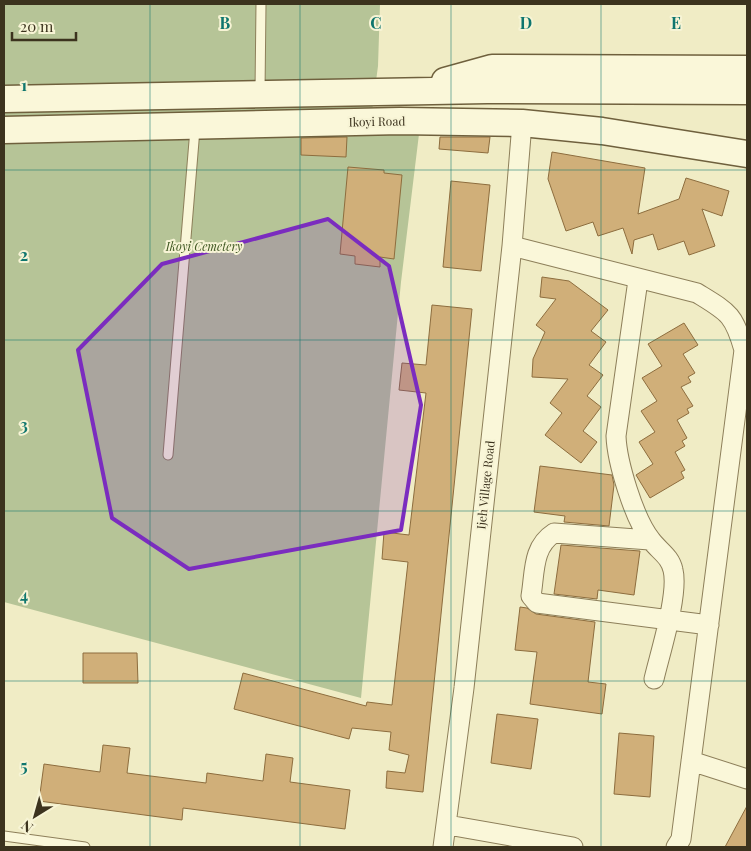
<svg xmlns="http://www.w3.org/2000/svg" width="751" height="851" viewBox="0 0 751 851" font-family="'Playfair Display',serif">
<style>
.cemetery{fill:#b6c497}
.building{fill:#d0af79;stroke:#8d6d3e}
.lines{fill:none;stroke-linecap:round;stroke-linejoin:round}
.service-casing{stroke:#8d7f5a;stroke-width:11}
.minor-casing{stroke:#8d7f5a;stroke-width:21}
.secondary-casing{stroke:#6f603d;stroke-width:29}
.service{stroke:#faf7d9;stroke-width:9}
.minor{stroke:#faf7d9;stroke-width:19}
.secondary{stroke:#faf7d9;stroke-width:26}
.marked{fill:#7b2cbf;fill-opacity:0.2;stroke:#7b2cbf;stroke-width:4;stroke-linejoin:round}
.grid{fill:none;stroke:#0f766e;stroke-width:1;stroke-opacity:0.55}
.labels{text-anchor:middle;stroke-width:4;stroke-linejoin:round;paint-order:stroke}
.street-label{font-size:12px;fill:#3c331e;stroke:#f7f4d5}
.park-label{font-size:12px;font-style:italic;fill:#415924;stroke:#f7f4d5}
.grid-label{font-size:16px;text-anchor:middle;font-weight:bold;fill:#0f766e;stroke:#f7f4d5;stroke-width:4;stroke-linejoin:round;paint-order:stroke}
</style>
<rect width="100%" height="100%" fill="#f0ecc5"/>
<!-- cemetery -->
<path class="cemetery" d="M 4,4 L 380,4 L 378,66 L 369,134 L 419,134 L 401,282 L 361,698 L 4,602 Z"/>
<!-- building -->
<path class="building" d="M 347,137 L 346,157 L 301,155 L 301,138 Z
M 440,137 L 490,137 L 488,153 L 439,149 Z
M 552,152 L 645,168 L 638,214 L 679,199 L 686,178 L 729,191 L 722,216 L 702,209 L 715,246 L 689,255 L 684,241 L 658,250 L 653,234 L 634,240 L 632,254 L 623,228 L 598,236 L 593,222 L 566,231 L 548,179 Z
M 348,167 L 384,170 L 384,173 L 402,175 L 394,259 L 380,257 L 380,267 L 355,264 L 355,256 L 340,254 Z
M 451,181 L 490,185 L 481,271 L 443,267 Z
M 542,277 L 569,281 L 608,310 L 591,331 L 606,342 L 589,365 L 603,375 L 587,396 L 601,407 L 583,431 L 597,442 L 581,463 L 545,435 L 562,413 L 550,403 L 568,379 L 532,377 L 533,359 L 545,332 L 536,325 L 556,299 L 540,297 Z
M 432,305 L 472,309 L 423,792 L 386,788 L 387,771 L 405,773 L 409,755 L 389,750 L 391,732 L 352,728 L 349,739 L 234,709 L 243,673 L 366,706 L 367,702 L 392,705 L 408,562 L 382,559 L 384,532 L 409,535 L 426,393 L 399,390 L 402,363 L 426,365 Z
M 684,323 L 698,345 L 683,354 L 695,373 L 688,377 L 691,382 L 681,387 L 693,406 L 687,409 L 689,413 L 677,420 L 687,438 L 682,441 L 685,446 L 675,452 L 685,470 L 681,472 L 684,478 L 650,498 L 636,475 L 653,464 L 639,442 L 655,432 L 641,411 L 657,401 L 642,378 L 662,366 L 648,344 Z
M 540,466 L 612,475 L 614,485 L 609,526 L 564,522 L 565,516 L 534,512 Z
M 561,545 L 640,551 L 634,595 L 598,590 L 597,599 L 554,594 Z
M 520,607 L 527,608 L 536,614 L 595,622 L 588,682 L 606,684 L 602,714 L 530,704 L 537,652 L 515,650 Z
M 83,653 L 137,653 L 138,683 L 83,683 Z
M 497,714 L 538,719 L 531,769 L 491,763 Z
M 619,733 L 654,736 L 650,797 L 614,794 Z
M 103,745 L 130,748 L 127,773 L 206,783 L 207,773 L 263,781 L 266,754 L 293,758 L 290,782 L 350,790 L 345,829 L 183,808 L 182,820 L 39,801 L 44,764 L 100,772 Z
M 747,806 L 747,847 L 725,847 Z"/>
<g class="lines">
<defs>
<path id="service" d="M 260,91 L 261,4
M 168,455 L 195,129
M 4,836 L 85,847"/>
<path id="minor" d="M 512,246 L 697,293 C 728,312 734,314 744,350 L 681,839 L 676,847
M 638,280 L 616,436 C 617,462 634,519 651,540 C 659,551 670,556 673,570 C 679,594 660,653 654,679
M 650,540 L 554,533 C 532,547 535,573 531,596 L 537,603 L 709,625
M 691,761 L 747,779
M 448,825 L 573,847
M 443,847 L 464,688 L 512,246 L 522,123"/>
<path id="secondary" d="M 445,81 L 492,68 L 747,69
M 4,99 L 487,90 L 747,91
M 4,130 L 400,121 L 522,123 L 602,131 L 747,154"/>
</defs>
<!-- service casing -->
<use href="#service" class="service-casing"/>
<!-- minor casing -->
<use href="#minor" class="minor-casing"/>
<!-- secondary casing -->
<use href="#secondary" class="secondary-casing"/>
<!-- service -->
<use href="#service" class="service"/>
<!-- minor -->
<use href="#minor" class="minor"/>
<!-- secondary -->
<use href="#secondary" class="secondary"/>
</g>
<!-- marked area -->
<path class="marked" d="M 328,219 L 389,266 L 421,405 L 401,530 L 189,569 L 112,518 L 78,350 L 162,264 Z"/>
<!-- grid -->
<path class="grid" d="M 150,4 L 150,847M 300,4 L 300,847M 451,4 L 451,847M 601,4 L 601,847M 4,170 L 747,170M 4,340 L 747,340M 4,511 L 747,511M 4,681 L 747,681"/>
<g class="labels">
<!-- street labels -->
<g class="street-label">
<text transform="translate(377 122) rotate(-1)" y="4">Ikoyi Road</text>
<text transform="translate(486 485) rotate(-84)" y="4">Ijeh Village Road</text>
</g>
<!-- park labels -->
<g class="park-label">
<text x="204" y="251">Ikoyi Cemetery</text>
</g>
</g>
<g class="grid-label">
<text x="225" y="29">B</text>
<text x="376" y="29">C</text>
<text x="526" y="29">D</text>
<text x="676" y="29">E</text>
<text x="24" y="91">1</text>
<text x="24" y="261">2</text>
<text x="24" y="431">3</text>
<text x="24" y="601">4</text>
<text x="24" y="772">5</text>
</g>
<!-- border -->
<rect width="751" height="851" fill="none" stroke="#3c331e" stroke-width="10"/>
<!-- north arrow -->
<g transform="translate(35 816) rotate(217)" stroke="#f7f4d5" stroke-width="4" paint-order="stroke">
<path d="M0-4L9 19L0 12L-9 19Z" fill="#3c331e"/>
<text y="-8" font-size="14" font-weight="bold" text-anchor="middle" fill="#3c331e">N</text>
</g>
<!-- scale -->
<path d="M12 32v8h64v-8" fill="none" stroke="#3c331e" stroke-width="2.5"/>
<text x="20" y="32" font-size="15" fill="#3c331e" stroke="#f7f4d5" stroke-width="4" paint-order="stroke">20 m</text>
</svg>
